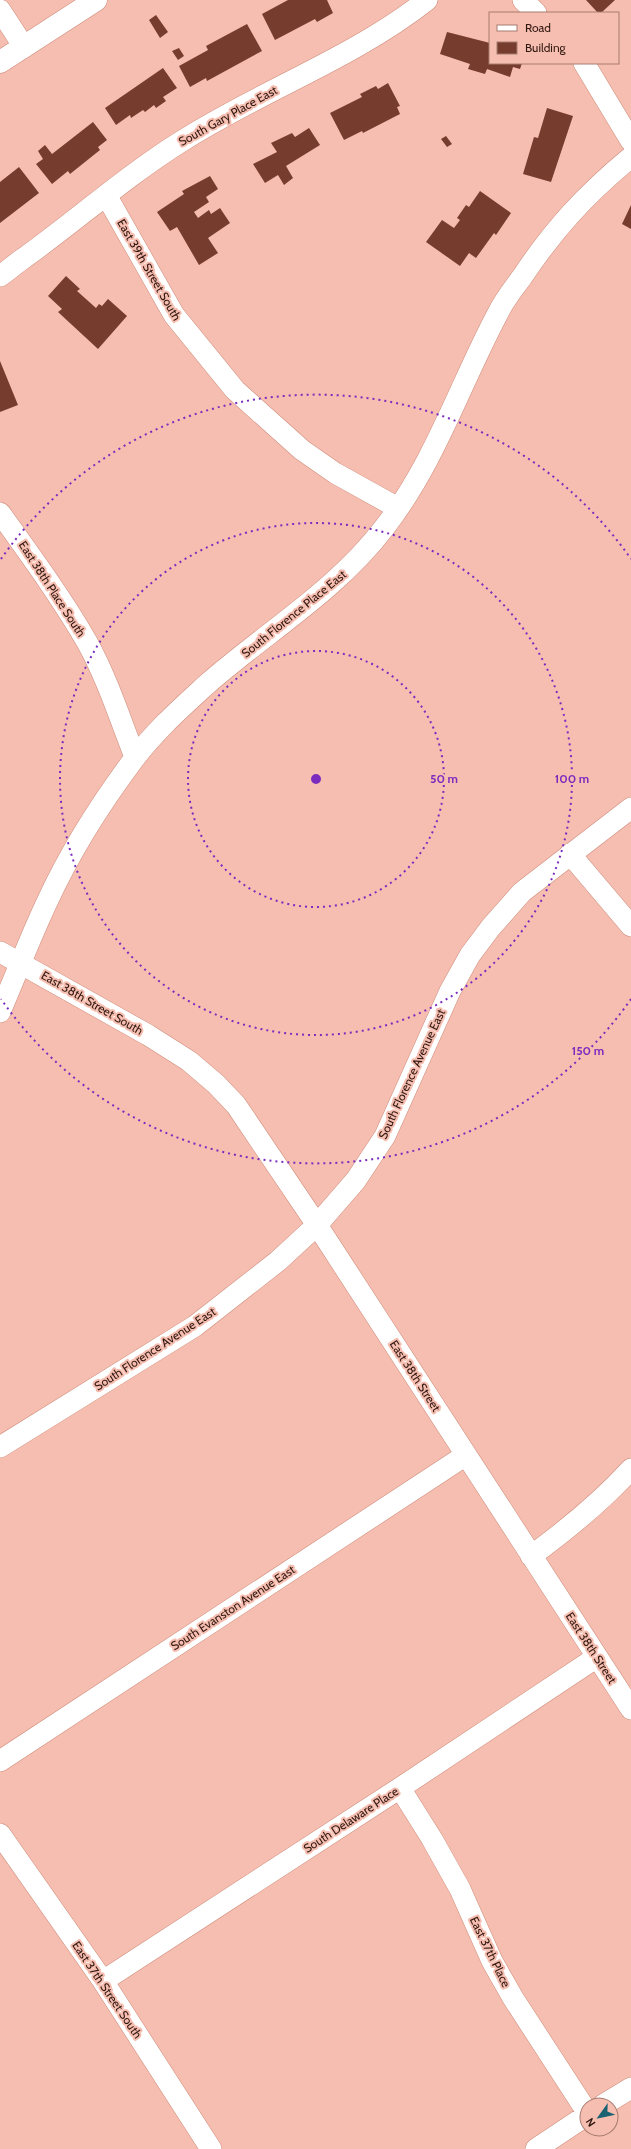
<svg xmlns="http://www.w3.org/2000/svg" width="631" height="2149" viewBox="0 0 631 2149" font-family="Cabin,sans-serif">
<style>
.building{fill:#763c2e}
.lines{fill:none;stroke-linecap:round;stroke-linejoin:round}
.minor-casing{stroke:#cd8c7b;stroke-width:22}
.secondary-casing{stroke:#cd8c7b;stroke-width:23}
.minor{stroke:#fff;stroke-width:21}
.secondary{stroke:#fff;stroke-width:22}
.ring{fill:none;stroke:#7b2cbf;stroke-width:2;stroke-dasharray:2 4}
.labels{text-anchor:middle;stroke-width:4;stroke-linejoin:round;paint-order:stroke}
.street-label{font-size:12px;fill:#301710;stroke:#f6beb0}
.centre{fill:#7b2cbf;stroke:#f6beb0;stroke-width:2}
.ring-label{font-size:12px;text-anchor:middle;font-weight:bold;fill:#7b2cbf;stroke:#f6beb0;stroke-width:4;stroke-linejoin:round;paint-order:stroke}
</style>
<rect width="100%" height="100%" fill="#f6beb0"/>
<!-- building -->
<path class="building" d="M 288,0 L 327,0 L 333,13 L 317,22 L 315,19 L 275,40 L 262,14 Z
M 586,0 L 615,0 L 601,13 L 598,13 Z
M 156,15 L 168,32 L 160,38 L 149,20 Z
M 247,24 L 262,51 L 207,81 L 206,78 L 190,87 L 179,66 L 208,50 L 206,46 Z
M 447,32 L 490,43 L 490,63 L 522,63 L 520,69 L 513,67 L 510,77 L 487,69 L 485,74 L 468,69 L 470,64 L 440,54 Z
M 179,48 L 184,56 L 178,60 L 172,51 Z
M 163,68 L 177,88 L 163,97 L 166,101 L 156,108 L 154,105 L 145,112 L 143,110 L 131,118 L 130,115 L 116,125 L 105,108 Z
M 388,83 L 400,106 L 397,107 L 400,114 L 363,133 L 362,131 L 344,140 L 330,113 L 362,97 L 360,94 L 376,86 L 378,89 Z
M 547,108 L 573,116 L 551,182 L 523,174 L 534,137 L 538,138 Z
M 93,122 L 107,140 L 98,147 L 100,150 L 70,174 L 68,171 L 52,184 L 36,164 L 43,159 L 38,151 L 45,145 L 52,154 Z
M 309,128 L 320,145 L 286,166 L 293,178 L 284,185 L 278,175 L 265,183 L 253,164 L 277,152 L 271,143 L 292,133 L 295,137 Z
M 446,136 L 452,144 L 447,147 L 441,139 Z
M 19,167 L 39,193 L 0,223 L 0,182 Z
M 210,176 L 218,189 L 206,197 L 209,202 L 194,212 L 198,218 L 209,210 L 211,214 L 220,208 L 230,223 L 208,238 L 218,253 L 199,265 L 177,227 L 170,231 L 157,212 L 184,194 L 182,191 Z
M 480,191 L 511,213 L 496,235 L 494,233 L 476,258 L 469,253 L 460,266 L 426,242 L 442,220 L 454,228 L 460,220 L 457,218 L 466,205 L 469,207 Z
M 631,205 L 631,229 L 622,224 Z
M 66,276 L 80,289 L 77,291 L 96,308 L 99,304 L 102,306 L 108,299 L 127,316 L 98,349 L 58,312 L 62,309 L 48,296 Z
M 0,361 L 18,405 L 0,412 Z"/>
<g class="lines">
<defs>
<path id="minor" d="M 523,0 L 536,13
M 0,10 L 24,47
M 584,63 L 631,141
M 106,195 L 174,315 L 235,390 L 302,450 L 335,473 L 398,508
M 0,276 C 8,271 16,263 24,258 C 77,220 126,176 182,141 C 262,90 352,59 427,0
M 0,513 C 30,555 61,597 87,642 C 107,678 120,719 135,757
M 570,854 L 631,926
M 0,952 L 148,1035 L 189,1061 L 216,1084 L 236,1105 L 317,1225 L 631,1709
M 0,1012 C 16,975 30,938 47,902 C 70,852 101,803 134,759 C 154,732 181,708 206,685 C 266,632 335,592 384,528 C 435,463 460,384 498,313 C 504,300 514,288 522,277 C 554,229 586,194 631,157
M 0,1447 L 195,1326 L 278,1261 L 317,1225 L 356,1180 L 385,1136 L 450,991 L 470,955 L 491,927 L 522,892 L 631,808
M 531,1556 C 568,1529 601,1502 631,1469
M 0,1761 L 466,1455
M 400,1788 L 432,1839 L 460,1889 L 492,1961 L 513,1998 L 587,2112
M 0,1834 L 103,1981 L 211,2149
M 103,1981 L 400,1788 L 597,1657
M 603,2105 L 631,2088
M 536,2149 L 587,2115"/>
<path id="secondary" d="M 0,62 L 96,0"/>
</defs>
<!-- minor casing -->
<use href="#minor" class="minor-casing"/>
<!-- secondary casing -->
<use href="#secondary" class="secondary-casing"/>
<!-- minor -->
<use href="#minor" class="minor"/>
<!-- secondary -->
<use href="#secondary" class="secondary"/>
</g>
<!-- distance rings -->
<g class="ring">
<circle cx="316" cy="779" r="128"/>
<circle cx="316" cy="779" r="256"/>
<path d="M631 999A384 384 0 0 1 1 999M1 559A384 384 0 0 1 631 559"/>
</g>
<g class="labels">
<!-- street labels -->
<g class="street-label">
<text transform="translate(228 116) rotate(-29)" y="4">South Gary Place East</text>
<text transform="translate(149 270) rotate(60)" y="4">East 39th Street South</text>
<text transform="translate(52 589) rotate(57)" y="4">East 38th Place South</text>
<text transform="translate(294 614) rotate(-39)" y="4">South Florence Place East</text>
<text transform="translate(92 1003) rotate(30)" y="4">East 38th Street South</text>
<text transform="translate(412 1074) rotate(-65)" y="4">South Florence Avenue East</text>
<text transform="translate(155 1349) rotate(-33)" y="4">South Florence Avenue East</text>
<text transform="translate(415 1376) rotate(57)" y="4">East 38th Street</text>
<text transform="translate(233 1608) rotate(-33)" y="4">South Evanston Avenue East</text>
<text transform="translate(591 1648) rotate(57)" y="4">East 38th Street</text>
<text transform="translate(351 1820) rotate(-33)" y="4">South Delaware Place</text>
<text transform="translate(490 1952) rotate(64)" y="4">East 37th Place</text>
<text transform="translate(107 1990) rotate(56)" y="4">East 37th Street South</text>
</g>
</g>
<circle cx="316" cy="779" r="6" class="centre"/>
<g class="ring-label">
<text x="444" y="783">50 m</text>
<text x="572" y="783">100 m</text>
<text x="588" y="1055">150 m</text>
</g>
<!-- legend -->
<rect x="489" y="12" width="130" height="52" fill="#f6beb0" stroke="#a77b70"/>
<rect x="497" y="25" width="20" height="6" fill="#ffffff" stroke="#a77b70"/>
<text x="525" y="32" font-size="12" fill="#301710">Road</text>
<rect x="497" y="42" width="20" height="12" fill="#763c2e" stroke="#a77b70"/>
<text x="525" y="52" font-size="12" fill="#301710">Building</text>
<!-- north arrow -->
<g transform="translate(599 2117) rotate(237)"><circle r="19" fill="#f6beb0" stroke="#a77b70"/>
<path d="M0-3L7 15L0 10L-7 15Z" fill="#1b6272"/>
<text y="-6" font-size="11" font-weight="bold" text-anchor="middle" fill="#301710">N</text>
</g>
</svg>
